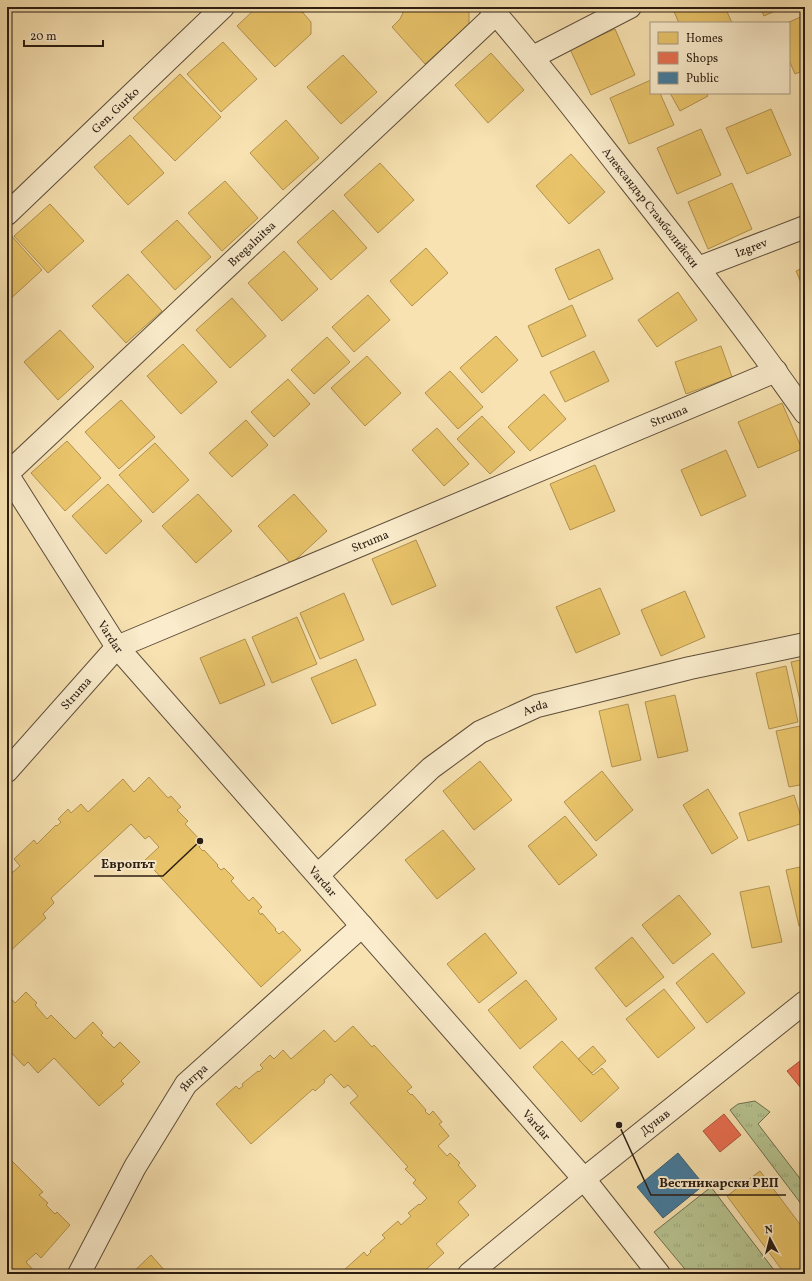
<svg xmlns="http://www.w3.org/2000/svg" width="812" height="1281" viewBox="0 0 812 1281" font-family="Vollkorn,serif">
<style>
.grass{fill:url(#grass-tufts);stroke:#717052}
.homes{fill:#e9c46a;stroke:#b09250}
.shops{fill:#e76f51;stroke:#af563e}
.public{fill:#457b9d;stroke:#3d5f73}
.lines{fill:none;stroke-linecap:round;stroke-linejoin:round}
.minor-casing{stroke:#5e4e3a;stroke-width:24}
.minor{stroke:#faeccc;stroke-width:22}
.labels{text-anchor:middle;stroke-width:4;stroke-linejoin:round;paint-order:stroke}
.street-label{font-size:12px;fill:#2b1d12;stroke:#faeccc}
.leader{fill:none;stroke:#2b1d12;stroke-width:1.5}
.callout-dot{fill:#2b1d12;stroke:#faeccc;stroke-width:1.5}
.callout-label{font-size:13px;text-anchor:middle;font-weight:bold;fill:#2b1d12;stroke:#faeccc;stroke-width:4;stroke-linejoin:round;paint-order:stroke}
</style>
<defs>
<pattern id="grass-tufts" width="24" height="20" patternUnits="userSpaceOnUse"><rect width="24" height="20" fill="#b7c491"/><path d="M3 7l-1-3M5 7V3M7 7l1-3M15 17l-1-3M17 17v-4M19 17l1-3" fill="none" stroke="#9ea87c"/></pattern>
</defs>
<rect width="100%" height="100%" fill="#f8e2b1"/>
<filter id="stains"><feTurbulence type="fractalNoise" baseFrequency=".005" numOctaves="4"/><feColorMatrix values="0 0 0 0 .2 0 0 0 0 .09 0 0 0 0 .02 0 0 0 .5 -.17"/></filter>
<radialGradient id="worn" r=".72"><stop offset=".6" stop-color="#630" stop-opacity="0"/><stop offset="1" stop-color="#630" stop-opacity=".3"/></radialGradient>
<!-- grass -->
<path class="grass" d="M 755,1101 L 770,1112 L 758,1124 L 805,1185 L 805,1209 L 730,1110 L 738,1104 Z
M 711,1187 L 777,1274 L 689,1274 L 654,1232 Z"/>
<!-- homes -->
<path class="homes" d="M 257,7 L 298,7 L 311,22 L 311,34 L 275,67 L 237,26 Z
M 297,7 L 309,7 L 302,13 Z
M 398,7 L 469,7 L 469,25 L 425,64 L 392,27 L 400,19 L 403,13 Z
M 672,7 L 725,7 L 732,23 L 679,23 Z
M 760,7 L 784,7 L 764,16 Z
M 805,15 L 805,70 L 795,74 L 789,60 L 789,23 L 787,23 Z
M 615,29 L 635,75 L 591,95 L 570,49 Z
M 223,42 L 257,79 L 221,112 L 187,74 Z
M 491,53 L 524,90 L 488,123 L 455,85 Z
M 343,55 L 377,92 L 341,124 L 307,87 Z
M 180,74 L 221,117 L 175,161 L 133,118 Z
M 651,80 L 651,93 L 660,93 L 674,125 L 629,144 L 610,98 Z
M 670,93 L 706,93 L 708,96 L 680,111 Z
M 771,109 L 791,155 L 747,174 L 726,128 Z
M 286,120 L 319,158 L 283,190 L 250,153 Z
M 701,129 L 721,175 L 677,194 L 657,148 Z
M 130,135 L 164,173 L 128,205 L 94,167 Z
M 571,154 L 605,192 L 569,224 L 536,186 Z
M 380,163 L 414,200 L 378,233 L 344,195 Z
M 225,181 L 258,218 L 222,251 L 188,213 Z
M 732,183 L 752,229 L 708,249 L 688,202 Z
M 50,204 L 84,241 L 48,273 L 14,236 Z
M 333,210 L 367,248 L 331,280 L 297,242 Z
M 177,220 L 211,257 L 175,290 L 141,252 Z
M 9,233 L 42,270 L 7,302 L 7,234 Z
M 426,248 L 448,273 L 412,306 L 390,281 Z
M 599,249 L 613,279 L 569,300 L 555,269 Z
M 284,251 L 318,289 L 282,321 L 248,283 Z
M 805,267 L 805,292 L 796,271 Z
M 128,274 L 162,311 L 126,343 L 92,306 Z
M 678,292 L 697,320 L 657,347 L 638,320 Z
M 368,295 L 390,320 L 354,352 L 332,327 Z
M 232,298 L 266,336 L 230,368 L 196,330 Z
M 572,305 L 586,336 L 542,357 L 528,326 Z
M 60,330 L 94,367 L 58,400 L 24,362 Z
M 496,336 L 518,360 L 482,393 L 460,368 Z
M 327,337 L 350,362 L 314,394 L 291,370 Z
M 183,344 L 217,382 L 181,414 L 147,376 Z
M 721,346 L 732,377 L 686,394 L 675,362 Z
M 594,351 L 609,381 L 565,402 L 550,372 Z
M 367,356 L 401,393 L 365,426 L 331,388 Z
M 450,371 L 483,407 L 458,429 L 425,393 Z
M 288,379 L 310,404 L 274,437 L 251,412 Z
M 544,394 L 566,419 L 530,451 L 508,427 Z
M 121,400 L 155,437 L 119,469 L 85,432 Z
M 782,403 L 802,449 L 758,468 L 738,422 Z
M 482,416 L 515,452 L 490,474 L 457,439 Z
M 246,420 L 268,445 L 232,477 L 209,453 Z
M 437,428 L 469,464 L 444,486 L 412,450 Z
M 67,441 L 101,478 L 65,511 L 31,473 Z
M 155,443 L 189,480 L 153,513 L 119,475 Z
M 726,450 L 746,496 L 701,516 L 681,470 Z
M 595,465 L 615,511 L 570,530 L 550,484 Z
M 108,484 L 142,521 L 106,554 L 72,516 Z
M 198,494 L 232,531 L 196,563 L 162,526 Z
M 294,494 L 327,531 L 291,564 L 258,526 Z
M 416,540 L 436,586 L 392,605 L 372,559 Z
M 600,588 L 620,634 L 576,653 L 556,607 Z
M 685,591 L 705,637 L 661,656 L 641,610 Z
M 344,593 L 364,640 L 320,659 L 300,613 Z
M 297,617 L 317,664 L 272,683 L 252,637 Z
M 245,639 L 265,685 L 220,704 L 200,658 Z
M 356,659 L 376,705 L 332,724 L 311,678 Z
M 805,659 L 805,718 L 804,718 L 791,662 Z
M 786,666 L 798,722 L 769,729 L 756,673 Z
M 675,695 L 688,751 L 658,758 L 645,702 Z
M 628,704 L 641,760 L 612,767 L 599,711 Z
M 805,725 L 805,784 L 789,787 L 776,731 Z
M 480,761 L 512,800 L 474,830 L 443,791 Z
M 602,771 L 633,810 L 596,841 L 564,802 Z
M 149,777 L 168,798 L 171,796 L 181,807 L 177,810 L 188,821 L 185,824 L 203,843 L 199,847 L 203,851 L 204,850 L 218,865 L 217,866 L 221,870 L 224,868 L 234,878 L 231,881 L 249,901 L 253,897 L 262,907 L 258,911 L 261,915 L 262,913 L 276,929 L 275,930 L 279,934 L 283,931 L 301,950 L 261,987 L 145,860 L 159,847 L 149,836 L 145,839 L 131,824 L 51,898 L 54,903 L 43,914 L 46,918 L 7,954 L 7,877 L 20,866 L 14,859 L 34,840 L 37,844 L 56,825 L 57,826 L 61,822 L 58,819 L 68,809 L 71,813 L 81,804 L 88,812 L 123,779 L 134,792 Z
M 708,789 L 738,838 L 712,854 L 683,805 Z
M 794,795 L 803,823 L 748,841 L 739,813 Z
M 565,816 L 597,855 L 559,885 L 528,846 Z
M 443,830 L 475,869 L 437,899 L 405,860 Z
M 805,866 L 805,925 L 799,926 L 786,870 Z
M 769,886 L 782,942 L 752,948 L 740,892 Z
M 679,895 L 711,934 L 673,964 L 642,925 Z
M 485,933 L 517,973 L 479,1003 L 447,964 Z
M 632,937 L 664,977 L 626,1007 L 595,968 Z
M 713,953 L 745,993 L 707,1023 L 676,983 Z
M 526,980 L 557,1019 L 520,1049 L 488,1010 Z
M 664,989 L 695,1028 L 658,1058 L 626,1019 Z
M 26,992 L 37,1003 L 35,1005 L 47,1019 L 51,1015 L 75,1039 L 93,1022 L 103,1033 L 101,1035 L 114,1048 L 120,1042 L 140,1062 L 121,1081 L 124,1084 L 99,1106 L 54,1058 L 38,1073 L 28,1062 L 24,1066 L 7,1048 L 7,994 L 15,1003 Z
M 353,1026 L 372,1047 L 374,1045 L 412,1087 L 407,1091 L 411,1095 L 412,1094 L 426,1110 L 425,1111 L 429,1115 L 433,1111 L 442,1122 L 439,1124 L 449,1136 L 438,1146 L 447,1156 L 450,1153 L 460,1163 L 458,1165 L 476,1186 L 458,1202 L 469,1215 L 436,1244 L 444,1253 L 421,1274 L 347,1274 L 344,1270 L 364,1252 L 367,1256 L 371,1252 L 370,1251 L 385,1238 L 382,1235 L 398,1221 L 401,1225 L 411,1216 L 408,1213 L 419,1204 L 420,1205 L 427,1198 L 413,1183 L 416,1180 L 405,1169 L 408,1167 L 350,1103 L 358,1096 L 348,1085 L 344,1088 L 331,1074 L 324,1080 L 325,1082 L 315,1091 L 313,1089 L 251,1144 L 216,1104 L 236,1086 L 239,1089 L 243,1086 L 242,1084 L 258,1071 L 259,1072 L 263,1068 L 260,1065 L 270,1055 L 274,1059 L 283,1050 L 291,1059 L 324,1030 L 335,1042 Z
M 562,1041 L 593,1075 L 602,1068 L 619,1088 L 581,1122 L 533,1067 Z
M 593,1046 L 606,1061 L 592,1073 L 578,1059 Z
M 11,1160 L 43,1192 L 39,1195 L 48,1203 L 46,1205 L 55,1214 L 57,1212 L 70,1225 L 41,1258 L 36,1253 L 26,1262 L 37,1274 L 7,1274 L 7,1239 L 9,1237 L 7,1235 L 7,1163 Z
M 760,1171 L 805,1231 L 805,1274 L 785,1274 L 727,1196 Z
M 151,1255 L 167,1273 L 169,1270 L 173,1274 L 131,1274 Z"/>
<!-- shops -->
<path class="shops" d="M 805,1057 L 805,1093 L 787,1071 Z
M 724,1114 L 741,1135 L 720,1152 L 703,1131 Z"/>
<!-- public -->
<path class="public" d="M 678,1153 L 704,1185 L 663,1218 L 637,1187 Z"/>
<g class="lines">
<defs>
<g id="minor">
<path id="s1" d="M 490,7 C 539,63 584,123 630,181 C 690,257 750,334 805,413"/>
<path d="M 533,57 L 630,7"/>
<path id="s2" d="M 7,214 L 223,7"/>
<path id="s3" d="M 698,268 L 805,227"/>
<path id="s4" d="M 7,474 L 117,647 L 584,1179 L 659,1274"/>
<path id="s5" d="M 7,474 L 496,14"/>
<path id="s6" d="M 7,771 L 117,647 L 776,371"/>
<path id="s7" d="M 318,875 L 431,768 L 480,732 L 537,706 L 690,668 L 805,644"/>
<path id="s8" d="M 79,1274 L 135,1167 L 186,1084 L 362,926"/>
<path id="s9" d="M 469,1274 L 584,1179 L 805,1002"/>
</g>
</defs>
<!-- minor casing -->
<use href="#minor" class="minor-casing"/>
<!-- minor -->
<use href="#minor" class="minor"/>
</g>
<g class="labels">
<!-- street labels -->
<g class="street-label">
<text dy="4" stroke="none"><textPath href="#s2" startOffset="150">Gen. Gurko</textPath></text>
<text dy="4" stroke="none"><textPath href="#s1" startOffset="257">Александър Стамболийски</textPath></text>
<text dy="4" stroke="none"><textPath href="#s5" startOffset="336">Bregalnitsa</textPath></text>
<text dy="4" stroke="none"><textPath href="#s3" startOffset="57">Izgrev</textPath></text>
<text dy="4" stroke="none"><textPath href="#s6" startOffset="764">Struma</textPath></text>
<text dy="4" stroke="none"><textPath href="#s6" startOffset="440">Struma</textPath></text>
<text dy="4" stroke="none"><textPath href="#s4" startOffset="193">Vardar</textPath></text>
<text dy="4" stroke="none"><textPath href="#s6" startOffset="104">Struma</textPath></text>
<text dy="4" stroke="none"><textPath href="#s7" startOffset="277">Arda</textPath></text>
<text dy="4" stroke="none"><textPath href="#s4" startOffset="517">Vardar</textPath></text>
<text dy="4" stroke="none"><textPath href="#s8" startOffset="228">Янтра</textPath></text>
<text dy="4" stroke="none"><textPath href="#s9" startOffset="240">Дунав</textPath></text>
<text dy="4" stroke="none"><textPath href="#s4" startOffset="841">Vardar</textPath></text>
</g>
</g>
<!-- callouts -->
<path class="leader" d="M200 841L163 876H94M619 1125L651 1195H786"/>
<g class="callout-dot">
<circle cx="200" cy="841" r="4"/>
<circle cx="619" cy="1125" r="4"/>
</g>
<g class="callout-label">
<text x="128" y="868">Европът</text>
<text x="719" y="1187">Вестникарски РЕП</text>
</g>
<!-- margin -->
<rect width="812" height="1281" fill="none" stroke="#f8e2b1" stroke-width="24"/>
<rect x="8" y="8" width="796" height="1265" fill="none" stroke="#2b1d12" stroke-width="2"/>
<rect x="12" y="12" width="788" height="1257" fill="none" stroke="#2b1d12"/>
<!-- legend -->
<rect x="650" y="22" width="140" height="72" fill="#faeccc" stroke="#a79982"/>
<rect x="658" y="32" width="20" height="12" fill="#e9c46a" stroke="#a79982"/>
<text x="686" y="42" font-size="12" fill="#2b1d12">Homes</text>
<rect x="658" y="52" width="20" height="12" fill="#e76f51" stroke="#a79982"/>
<text x="686" y="62" font-size="12" fill="#2b1d12">Shops</text>
<rect x="658" y="72" width="20" height="12" fill="#457b9d" stroke="#a79982"/>
<text x="686" y="82" font-size="12" fill="#2b1d12">Public</text>
<!-- north arrow -->
<g transform="translate(770 1239) rotate(353)" stroke="#faeccc" stroke-width="3" paint-order="stroke">
<path d="M0-3L7 15L0 10L-7 15Z" fill="#2b1d12"/>
<text y="-6" font-size="11" font-weight="bold" text-anchor="middle" fill="#2b1d12">N</text>
</g>
<!-- scale -->
<path d="M24 40v6h79v-6" fill="none" stroke="#2b1d12" stroke-width="2"/>
<text x="30" y="40" font-size="12" fill="#2b1d12" stroke="#faeccc" stroke-width="3" paint-order="stroke">20 m</text>
<rect width="100%" height="100%" filter="url(#stains)"/>
<rect width="100%" height="100%" fill="url(#worn)"/>
</svg>
